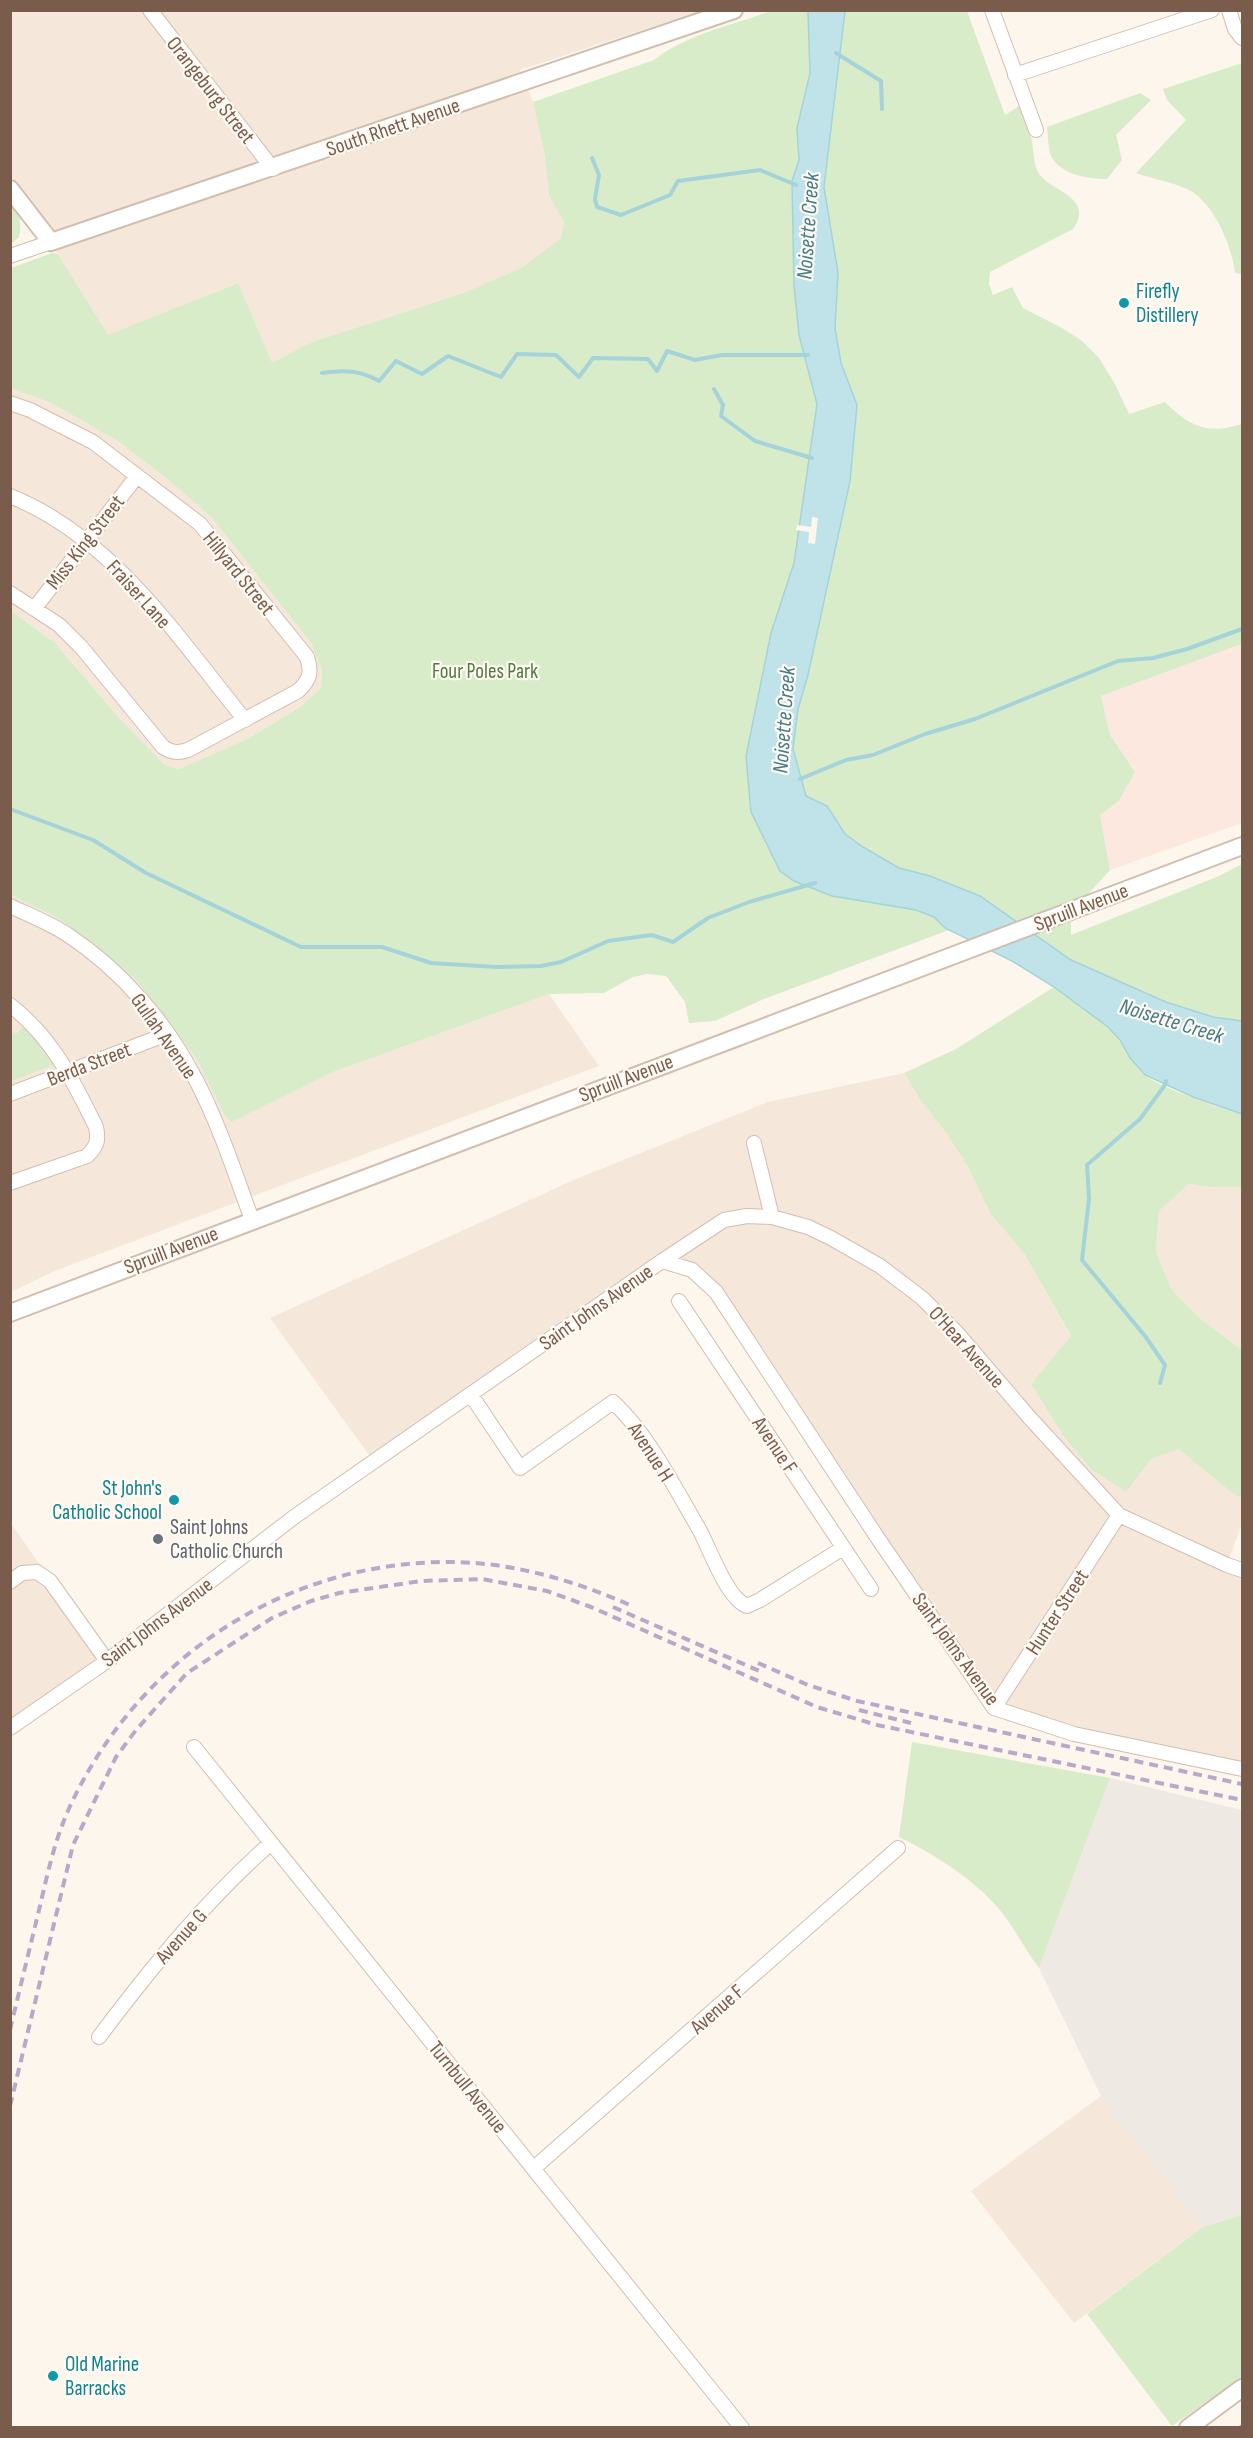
<svg xmlns="http://www.w3.org/2000/svg" width="1253" height="2438" viewBox="0 0 1253 2438" font-family="'Sofia Sans Condensed',sans-serif">
<style>
.residential{fill:#f5e8da}
.commercial{fill:#fde8e0}
.industrial{fill:#efe9e4}
.green{fill:#d8ecc9}
.water{fill:#bfe3e8;stroke:#a5d3da;stroke-width:1.5}
.pier{fill:#fdf6ec}
.lines{fill:none;stroke-linecap:round;stroke-linejoin:round}
.stream{stroke:#a5d3da;stroke-width:4}
.minor-casing{stroke:#d1beb0;stroke-width:16}
.tertiary-casing{stroke:#d1beb0;stroke-width:20}
.minor{stroke:#fff;stroke-width:14}
.tertiary{stroke:#fff;stroke-width:16}
.rail{stroke:#b9a8c9;stroke-width:4;stroke-dasharray:9 6;stroke-linecap:butt}
.culture-dot{fill:#0f9aa8;stroke:#fffaf3;stroke-width:2}
.worship-dot{fill:#6b7280;stroke:#fffaf3;stroke-width:2}
.labels{text-anchor:middle;stroke-width:4.5;stroke-linejoin:round;paint-order:stroke}
.street-label{font-size:21px;fill:#7a5c4d;stroke:#fffaf3}
.culture-label{font-size:21px;fill:#0d838f;stroke:#fffaf3;text-anchor:start}
.park-label{font-size:21px;fill:#537a41;stroke:#fffaf3}
.worship-label{font-size:21px;fill:#5b616d;stroke:#fffaf3;text-anchor:start}
.water-label{font-size:22px;font-style:italic;fill:#437c86;stroke:#fffaf3}
</style>
<rect width="100%" height="100%" fill="#fdf6ec"/>
<!-- residential -->
<path class="residential" d="M 11,11 L 700,10 L 700,11 L 520,70 L 533,102 L 544,152 L 549,196 L 564,222 L 562,238 L 523,267 L 466,292 L 312,342 L 272,364 L 237,283 L 108,336 L 58,254 L 11,201 Z
M 11,388 L 51,403 L 118,441 L 171,482 L 212,518 L 311,643 L 322,670 L 321,688 L 300,707 L 249,738 L 179,769 L 165,765 L 120,719 L 55,643 L 11,611 Z
M 11,895 L 52,915 L 95,944 L 137,981 L 196,1058 L 226,1118 L 232,1122 L 333,1072 L 549,994 L 599,1066 L 57,1270 L 11,1292 Z
M 904,1073 L 921,1101 L 944,1130 L 967,1165 L 990,1213 L 1025,1255 L 1071,1337 L 1031,1384 L 1064,1437 L 1091,1469 L 1151,1459 L 1179,1448 L 1231,1492 L 1242,1498 L 1242,1523 L 1227,1565 L 1242,1570 L 1242,1769 L 994,1708 L 762,1363 L 692,1270 L 661,1261 L 374,1462 L 270,1318 L 576,1179 L 768,1102 Z
M 1189,1184 L 1211,1187 L 1242,1187 L 1242,1350 L 1201,1319 L 1172,1290 L 1156,1252 L 1159,1211 Z
M 10,1522 L 107,1661 L 10,1728 Z
M 1101,2096 L 1203,2227 L 1074,2323 L 971,2191 Z"/>
<!-- commercial -->
<path class="commercial" d="M 1242,644 L 1242,823 L 1110,870 L 1100,815 L 1119,801 L 1135,772 L 1110,735 L 1101,696 Z"/>
<!-- industrial -->
<path class="industrial" d="M 1110,1778 L 1242,1810 L 1242,2215 L 1203,2227 L 1101,2096 L 1039,1968 Z"/>
<!-- green -->
<path class="green" d="M 771,11 L 808,11 L 810,73 L 797,128 L 799,160 L 792,181 L 794,286 L 799,335 L 817,404 L 794,563 L 771,633 L 746,755 L 751,812 L 794,881 L 832,896 L 916,910 L 934,917 L 949,930 L 764,999 L 715,1021 L 689,1023 L 685,1002 L 666,976 L 647,974 L 633,977 L 604,993 L 549,994 L 333,1072 L 232,1122 L 226,1118 L 196,1058 L 137,981 L 95,944 L 52,915 L 11,895 L 11,611 L 55,643 L 120,719 L 165,765 L 179,769 L 249,738 L 300,707 L 321,688 L 322,670 L 311,643 L 212,518 L 171,482 L 118,441 L 51,403 L 11,388 L 11,268 L 52,253 L 58,254 L 108,335 L 238,283 L 272,363 L 312,342 L 466,292 L 523,267 L 561,238 L 564,222 L 549,196 L 544,152 L 533,102 L 654,60 C 687,34 733,25 771,11 Z
M 845,11 L 967,11 L 1005,115 L 1019,106 C 1023,116 1028,127 1031,137 C 1034,148 1033,165 1039,174 C 1052,192 1095,197 1073,229 L 990,272 L 989,284 L 993,295 L 1012,287 L 1023,308 L 1062,328 L 1081,340 L 1099,358 L 1115,384 L 1129,414 L 1165,402 C 1190,427 1208,435 1242,424 L 1242,644 L 1101,696 L 1110,735 L 1135,772 L 1119,801 L 1100,815 L 1110,870 L 1071,913 L 1071,935 L 1219,876 L 1242,864 L 1242,1021 L 1213,1017 L 1166,1002 L 1071,960 L 1014,921 L 947,883 L 930,876 L 899,868 L 863,847 L 845,834 L 827,806 L 806,796 L 793,749 L 798,709 L 808,675 L 850,481 L 857,406 L 841,363 L 835,328 L 838,273 L 824,187 Z
M 1242,63 L 1242,274 L 1235,273 C 1232,246 1214,203 1189,190 C 1173,182 1153,179 1136,173 L 1186,120 L 1167,100 L 1163,89 Z
M 1140,93 L 1151,100 L 1116,135 L 1122,160 L 1107,179 C 1088,179 1061,175 1051,156 C 1048,148 1048,136 1047,127 Z
M 10,201 C 20,213 22,222 19,237 L 11,244 Z
M 1054,987 C 1072,1001 1093,1013 1110,1029 C 1123,1042 1129,1060 1143,1074 C 1158,1087 1222,1109 1242,1114 L 1242,1187 L 1211,1187 L 1189,1184 L 1159,1211 L 1156,1252 L 1172,1290 L 1201,1319 L 1242,1350 L 1242,1498 L 1231,1492 L 1179,1449 L 1151,1459 L 1126,1492 L 1091,1469 L 1064,1437 L 1031,1384 L 1071,1336 L 1025,1255 L 990,1213 L 967,1165 L 944,1130 L 921,1101 L 904,1073 L 956,1049 Z
M 25,1025 L 56,1064 L 11,1081 L 10,1034 L 13,1032 L 16,1034 Z
M 912,1742 L 1110,1778 L 1039,1968 C 1026,1951 1016,1931 1003,1914 C 980,1883 933,1853 899,1837 Z
M 1242,2215 L 1242,2377 L 1172,2426 L 1087,2314 L 1203,2227 Z"/>
<!-- water -->
<path class="water" d="M 808,11 L 845,11 L 824,187 L 838,273 L 835,328 L 841,363 L 857,405 L 850,481 L 808,675 L 798,709 L 793,749 L 806,796 L 827,806 L 845,834 L 863,847 L 899,868 L 930,876 L 980,896 L 1071,960 L 1166,1002 L 1213,1017 L 1242,1021 L 1242,1114 L 1193,1097 L 1145,1075 L 1130,1058 L 1120,1040 L 1108,1027 L 1054,987 L 1012,961 L 945,928 L 934,917 L 916,910 L 832,896 L 794,881 L 780,871 L 751,812 L 746,756 L 771,633 L 794,563 L 817,404 L 799,335 L 794,286 L 792,181 L 799,160 L 797,128 L 810,73 Z"/>
<!-- pier -->
<path class="pier" d="M 812,517 L 818,518 L 815,544 L 808,543 L 809,532 L 796,530 L 797,525 L 811,527 Z"/>
<g class="lines">
<!-- stream -->
<path class="stream" d="M 836,53 L 881,81 L 882,109
M 592,158 L 599,175 L 595,199 L 597,207 L 621,215 L 670,195 L 678,181 L 760,170 L 796,185
M 322,373 C 344,370 360,370 379,381 L 396,361 L 422,374 L 448,356 L 501,377 L 517,354 L 556,355 L 579,377 L 593,358 L 648,359 L 657,371 L 667,351 L 695,360 L 722,355 L 808,355
M 714,389 L 723,405 L 721,416 L 755,441 L 812,458
M 800,779 L 846,760 L 873,755 L 925,734 L 975,719 L 1118,661 L 1153,658 L 1187,649 L 1242,629
M 10,809 L 93,840 L 146,873 L 301,947 L 382,947 L 431,963 L 497,967 L 541,966 L 561,962 L 608,941 L 652,935 L 673,942 L 708,918 L 749,902 L 815,883
M 1160,1383 L 1165,1365 L 1145,1336 L 1082,1260 L 1089,1199 L 1087,1165 L 1140,1119 L 1165,1085 L 1166,1081"/>
<defs>
<path id="minor" d="M 150,10 L 273,169
M 992,10 L 1036,130
M 1229,10 L 1235,29 L 1242,38
M 1015,75 L 1212,10
M 10,256 L 51,242
M 10,403 L 30,410 L 93,442 L 200,524 L 307,657 C 312,672 310,680 298,691 L 188,750 C 178,753 172,753 163,747 L 82,648 L 59,625 L 10,593
M 10,496 C 114,538 177,637 245,720
M 34,609 L 137,476
M 10,906 C 29,915 50,923 68,935 C 121,970 167,1023 196,1080 C 219,1124 235,1173 252,1220
M 10,1005 C 52,1037 74,1082 96,1127 C 99,1141 97,1146 87,1156 L 10,1183
M 10,1094 L 167,1034
M 754,1143 L 772,1217
M 662,1261 L 724,1220 L 747,1216 L 772,1217 L 808,1227 L 831,1238 L 880,1266 L 922,1298 L 958,1334 L 1029,1417 L 1119,1515 L 1227,1565 L 1242,1570
M 679,1301 L 871,1589
M 471,1395 L 520,1468 L 613,1402 C 648,1434 675,1488 699,1529 C 710,1549 727,1599 747,1606 L 760,1600 L 843,1548
M 10,1582 L 22,1573 L 37,1572 L 50,1581 L 107,1661
M 994,1708 L 1119,1515
M 10,1728 L 107,1661 L 294,1517 L 662,1261 L 692,1270 L 716,1292 L 877,1537 L 994,1708 L 1074,1734 L 1242,1769
M 194,1747 L 742,2428
M 99,2037 C 151,1968 206,1900 271,1843
M 534,2168 L 898,1848"/>
<path id="tertiary" d="M 10,189 L 51,242 L 734,10
M 10,1313 L 1242,846
M 1188,2428 L 1242,2388"/>
</defs>
<!-- minor casing -->
<use href="#minor" class="minor-casing"/>
<!-- tertiary casing -->
<use href="#tertiary" class="tertiary-casing"/>
<!-- minor -->
<use href="#minor" class="minor"/>
<!-- tertiary -->
<use href="#tertiary" class="tertiary"/>
<!-- rail -->
<path class="rail" d="M 613,1607 L 764,1673
M 758,1663 L 808,1685 L 857,1701 L 1242,1784
M 859,1710 L 911,1723
M 10,2030 C 20,1988 30,1947 40,1906 C 48,1871 56,1835 72,1802 C 141,1658 282,1564 444,1562 C 508,1561 574,1580 632,1606
M 10,2106 L 73,1845 L 116,1757 L 136,1730 L 187,1673 L 272,1618 L 311,1601 L 339,1593 L 421,1581 L 482,1579 L 547,1591 L 591,1607 L 817,1707 L 877,1725 L 1242,1800
M 1240,2428 L 1242,2426"/>
</g>
<!-- markers -->
<g class="culture-dot">
<circle cx="1124" cy="303" r="6"/>
<circle cx="174" cy="1500" r="6"/>
<circle cx="53" cy="2376" r="6"/>
</g>
<circle class="worship-dot" cx="158" cy="1539" r="6"/>
<g class="labels">
<!-- street labels -->
<g class="street-label">
<text transform="translate(211 90) rotate(52)" y="7">Orangeburg Street</text>
<text transform="translate(393 127) rotate(-19)" y="7">South Rhett Avenue</text>
<text transform="translate(85 542) rotate(-52)" y="7">Miss King Street</text>
<text transform="translate(239 573) rotate(51)" y="7">Hillyard Street</text>
<text transform="translate(139 594) rotate(48)" y="7">Fraiser Lane</text>
<text transform="translate(1081 907) rotate(-21)" y="7">Spruill Avenue</text>
<text transform="translate(164 1036) rotate(55)" y="7">Gullah Avenue</text>
<text transform="translate(89 1064) rotate(-21)" y="7">Berda Street</text>
<text transform="translate(626 1078) rotate(-21)" y="7">Spruill Avenue</text>
<text transform="translate(171 1250) rotate(-21)" y="7">Spruill Avenue</text>
<text transform="translate(596 1307) rotate(-35)" y="7">Saint Johns Avenue</text>
<text transform="translate(967 1347) rotate(48)" y="7">O'Hear Avenue</text>
<text transform="translate(775 1445) rotate(56)" y="7">Avenue F</text>
<text transform="translate(651 1452) rotate(57)" y="7">Avenue H</text>
<text transform="translate(1057 1612) rotate(-57)" y="7">Hunter Street</text>
<text transform="translate(157 1622) rotate(-37)" y="7">Saint Johns Avenue</text>
<text transform="translate(956 1649) rotate(54)" y="7">Saint Johns Avenue</text>
<text transform="translate(181 1936) rotate(-48)" y="7">Avenue G</text>
<text transform="translate(717 2009) rotate(-41)" y="7">Avenue F</text>
<text transform="translate(468 2087) rotate(51)" y="7">Turnbull Avenue</text>
</g>
<!-- culture labels -->
<g class="culture-label">
<text x="1136" y="298">Firefly<tspan x="1136" dy="24">Distillery</tspan></text>
<text x="162" y="1495" text-anchor="end">St John's<tspan x="162" dy="24">Catholic School</tspan></text>
<text x="65" y="2371">Old Marine<tspan x="65" dy="24">Barracks</tspan></text>
</g>
<!-- park labels -->
<g class="park-label">
<text x="485" y="678">Four Poles Park</text>
</g>
<!-- worship labels -->
<g class="worship-label">
<text x="170" y="1534">Saint Johns<tspan x="170" dy="24">Catholic Church</tspan></text>
</g>
<!-- water labels -->
<g class="water-label">
<text transform="translate(807 226) rotate(-86)" y="8">Noisette Creek</text>
<text transform="translate(783 720) rotate(-86)" y="8">Noisette Creek</text>
<text transform="translate(1172 1020) rotate(17)" y="8">Noisette Creek</text>
</g>
</g>
<!-- border -->
<rect width="1253" height="2438" fill="none" stroke="#7a5c4d" stroke-width="24"/>
</svg>
